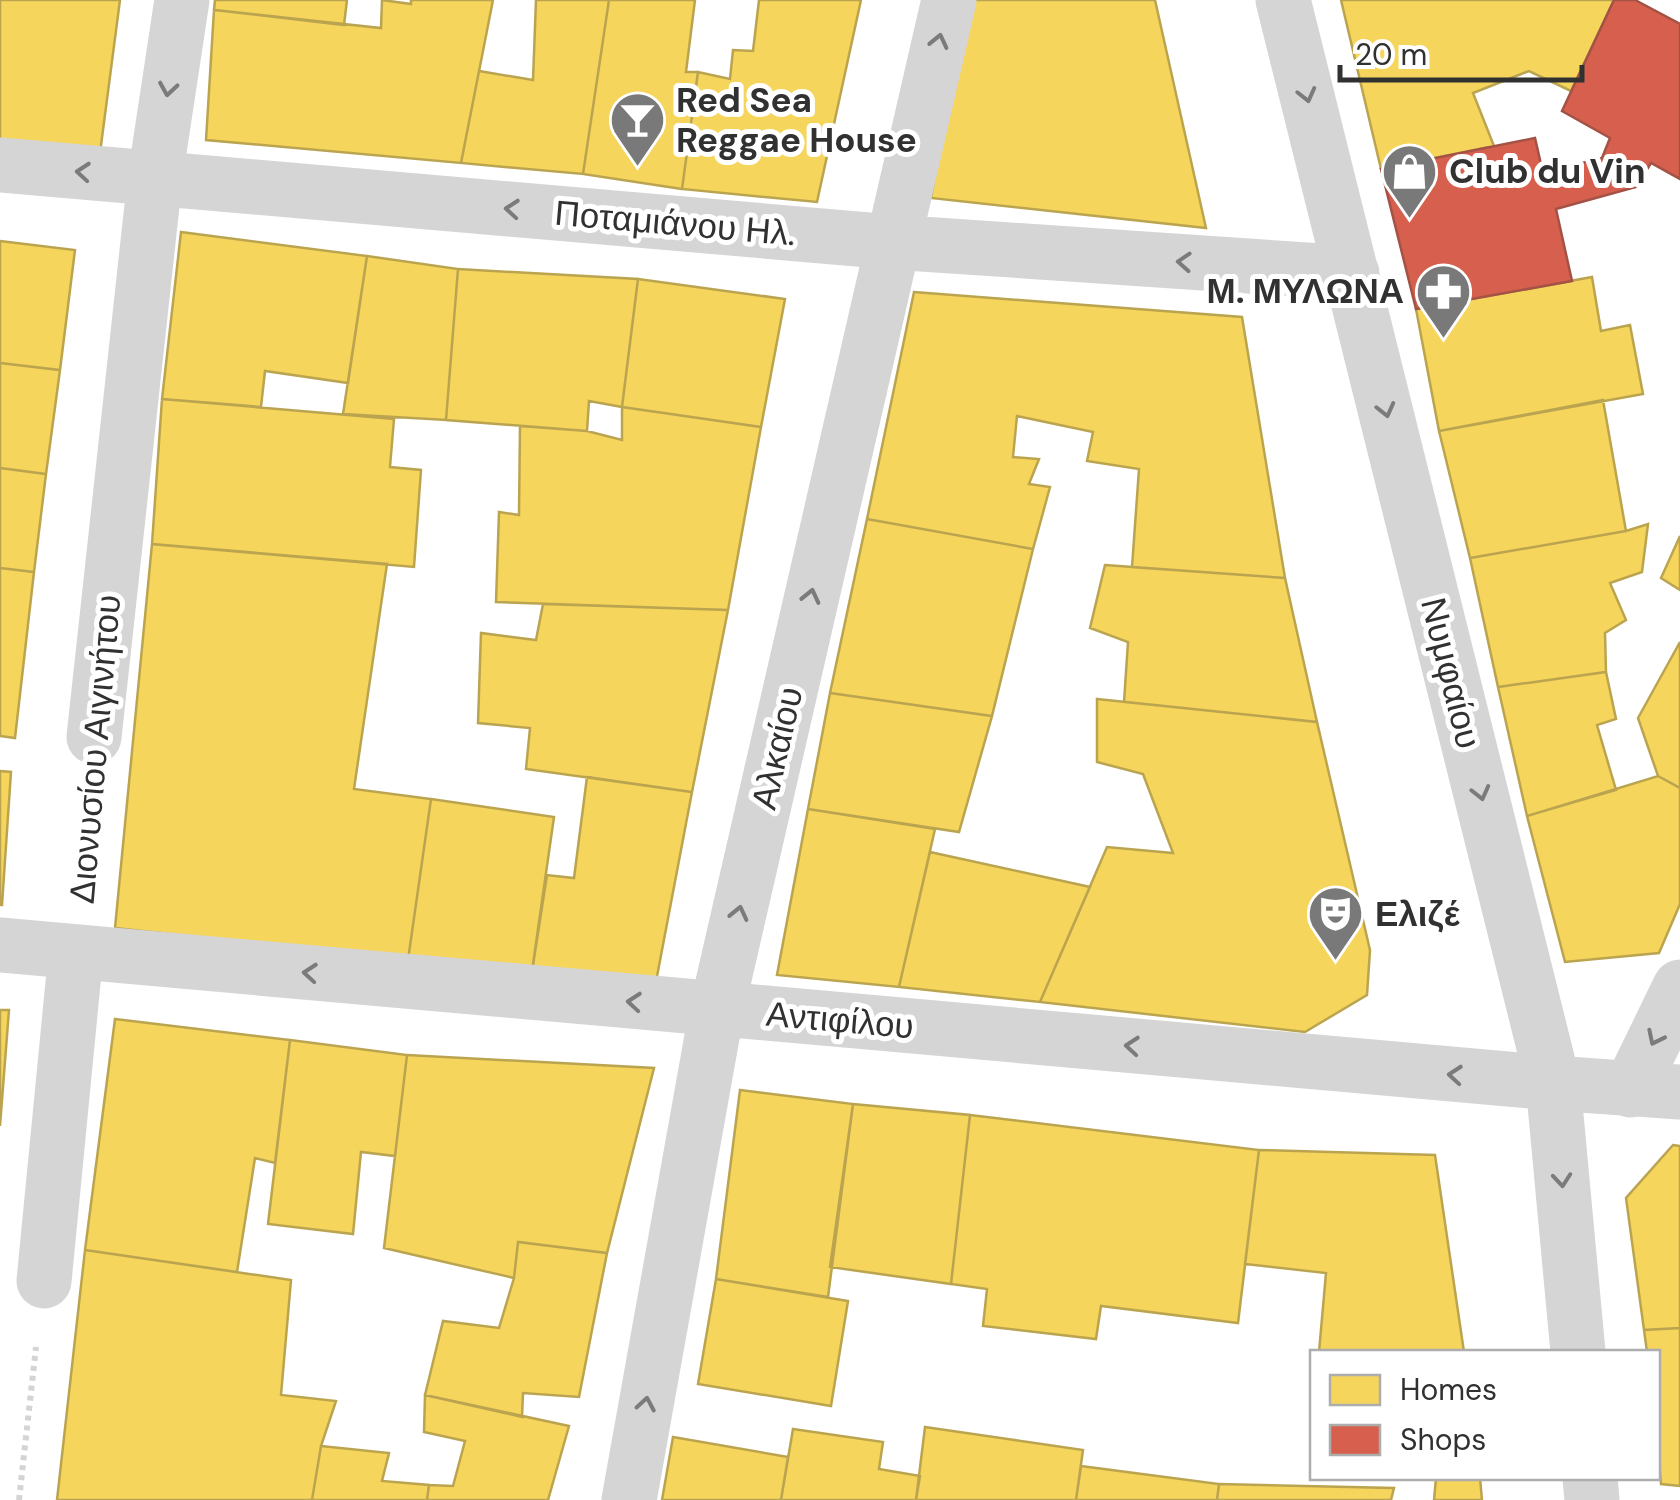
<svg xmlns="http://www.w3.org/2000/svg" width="1680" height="1500" viewBox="0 0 1680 1500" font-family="'DM Sans',sans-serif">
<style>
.homes{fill:#f6d55c;stroke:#bba44f;stroke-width:2.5}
.shops{fill:#d6604d;stroke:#a45245;stroke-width:2.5}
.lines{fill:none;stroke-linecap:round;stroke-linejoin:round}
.path{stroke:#d4d4d4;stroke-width:6;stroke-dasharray:5 5;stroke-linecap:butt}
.minor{stroke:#d5d5d5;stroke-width:55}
.oneway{stroke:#7b7b7b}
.labels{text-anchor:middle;stroke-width:10;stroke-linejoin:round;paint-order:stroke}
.poi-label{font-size:35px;font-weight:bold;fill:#313131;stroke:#fff;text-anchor:start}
.street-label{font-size:35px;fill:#313131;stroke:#fff}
</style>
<rect width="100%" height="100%" fill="#fff"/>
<!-- homes -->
<path class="homes" d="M 0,0 L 120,0 L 100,153 L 0,140 Z
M 215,0 L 347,0 L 344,25 L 214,10 Z
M 382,0 L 411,4 L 411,0 L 493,0 L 461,163 L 206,140 L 214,10 L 381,28 Z
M 536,0 L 609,0 L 583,174 L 461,163 L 479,71 L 533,80 Z
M 609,0 L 695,0 L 686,72 L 698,72 L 682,189 L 583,174 Z
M 759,0 L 861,0 L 817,202 L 682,189 L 698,72 L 730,79 L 733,50 L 753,51 Z
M 967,0 L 1155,0 L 1206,228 L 931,198 Z
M 1341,0 L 1614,0 L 1571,91 L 1529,71 L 1473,93 L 1494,146 L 1381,169 Z
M 181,232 L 367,256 L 348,383 L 265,371 L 261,407 L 162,399 Z
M 0,241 L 75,250 L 60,370 L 0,363 Z
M 367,256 L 458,269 L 446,420 L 343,414 Z
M 458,269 L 638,279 L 622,407 L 589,401 L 587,431 L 446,420 Z
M 1592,277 L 1601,331 L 1630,325 L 1643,394 L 1439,431 L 1416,309 Z
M 638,279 L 785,299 L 761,427 L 622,407 Z
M 914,292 L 1242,317 L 1285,578 L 1132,567 L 1139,469 L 1087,461 L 1093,432 L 1017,416 L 1013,457 L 1039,459 L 1029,484 L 1050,487 L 1033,549 L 867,519 Z
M 0,363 L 60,370 L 46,474 L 0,468 Z
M 162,399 L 394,419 L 390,467 L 421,470 L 414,567 L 152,544 Z
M 1603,400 L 1626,531 L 1470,558 L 1439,431 Z
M 622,407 L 761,427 L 728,610 L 496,602 L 499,512 L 519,515 L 520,426 L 587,431 L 622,440 Z
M 0,468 L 46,474 L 34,572 L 0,568 Z
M 867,519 L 1033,549 L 992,716 L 830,693 Z
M 1648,524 L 1642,572 L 1610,583 L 1626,620 L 1605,633 L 1606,672 L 1498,687 L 1470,558 L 1626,531 Z
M 1680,536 L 1680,590 L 1661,578 Z
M 152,544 L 387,564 L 354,789 L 431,799 L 408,960 L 115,928 Z
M 1105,565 L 1285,578 L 1317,722 L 1124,702 L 1128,642 L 1090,628 Z
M 0,568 L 34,572 L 15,738 L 0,736 Z
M 543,604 L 728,610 L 692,792 L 526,769 L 530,728 L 478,723 L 481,633 L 536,640 Z
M 1680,642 L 1680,788 L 1658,776 L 1638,718 Z
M 1606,672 L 1616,719 L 1597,725 L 1616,790 L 1527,816 L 1498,687 Z
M 830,693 L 992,716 L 959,832 L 808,809 Z
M 1097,699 L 1317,722 L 1370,950 L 1367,995 L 1305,1032 L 1040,1002 L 1107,847 L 1173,853 L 1143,774 L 1097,762 Z
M 0,771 L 11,772 L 2,905 L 0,905 Z
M 1658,776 L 1680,788 L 1680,904 L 1659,953 L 1565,962 L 1527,816 Z
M 587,777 L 692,792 L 655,987 L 531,978 L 547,875 L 574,878 Z
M 431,799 L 554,817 L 531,978 L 408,960 Z
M 808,809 L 935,829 L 899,987 L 777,975 Z
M 930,852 L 1090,887 L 1040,1002 L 899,987 Z
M 0,1010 L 9,1010 L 0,1126 Z
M 115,1019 L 290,1040 L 275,1163 L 255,1158 L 237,1272 L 85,1250 Z
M 290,1040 L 407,1055 L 395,1156 L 361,1152 L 353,1234 L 268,1224 Z
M 407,1055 L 654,1068 L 607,1253 L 518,1242 L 514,1278 L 384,1248 Z
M 740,1090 L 853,1104 L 828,1297 L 716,1279 Z
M 853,1104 L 970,1115 L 951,1284 L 830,1267 Z
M 970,1115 L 1259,1150 L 1238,1323 L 1101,1306 L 1096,1339 L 983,1326 L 987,1289 L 951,1284 Z
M 1673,1145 L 1680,1146 L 1680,1328 L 1644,1330 L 1626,1198 Z
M 1259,1150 L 1435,1155 L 1464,1352 L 1319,1352 L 1326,1273 L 1245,1264 Z
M 518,1242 L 607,1253 L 579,1397 L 523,1393 L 522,1417 L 425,1395 L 443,1321 L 499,1328 L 514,1278 Z
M 85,1250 L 291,1280 L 281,1395 L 336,1401 L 321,1446 L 312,1500 L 57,1500 Z
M 716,1279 L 848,1301 L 831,1406 L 698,1384 Z
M 1680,1328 L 1680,1486 L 1661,1484 L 1658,1448 L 1658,1352 L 1647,1352 L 1644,1330 Z
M 425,1395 L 569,1426 L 548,1500 L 427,1500 L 429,1485 L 453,1486 L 465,1441 L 424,1432 Z
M 925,1427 L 1083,1450 L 1076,1500 L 916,1500 Z
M 793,1429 L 883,1442 L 879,1469 L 920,1476 L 916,1500 L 781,1500 Z
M 673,1437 L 788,1457 L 781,1500 L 662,1500 Z
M 321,1446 L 389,1453 L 382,1481 L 429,1485 L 427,1500 L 312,1500 Z
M 1081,1466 L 1219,1484 L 1217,1500 L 1076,1500 Z
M 1436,1478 L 1480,1478 L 1482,1500 L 1434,1500 Z
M 1219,1484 L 1394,1488 L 1391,1500 L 1217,1500 Z"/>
<!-- shops -->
<path class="shops" d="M 1614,0 L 1635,0 L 1680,24 L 1680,179 L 1651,163 L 1636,187 L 1556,209 L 1572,281 L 1416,309 L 1381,169 L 1535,138 L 1543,173 L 1602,158 L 1610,138 L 1562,111 Z"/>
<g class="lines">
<!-- path -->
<path class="path" d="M 82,880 L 88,803
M 19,1500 L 36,1347"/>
<!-- minor -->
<path class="minor" d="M 1283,0 L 1553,1083 L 1578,1352
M 0,165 L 892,242 L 1352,273
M 94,737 L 155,178 L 182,0
M 0,945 L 1553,1083 L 1680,1092
M 1630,1090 L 1680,987
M 44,1281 L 76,952
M 1590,1478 L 1592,1500
M 629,1500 L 717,1009 L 949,0"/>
</g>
<!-- one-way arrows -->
<defs><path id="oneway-chevron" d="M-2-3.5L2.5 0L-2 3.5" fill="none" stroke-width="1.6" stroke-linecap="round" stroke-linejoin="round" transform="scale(2.5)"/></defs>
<g class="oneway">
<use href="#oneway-chevron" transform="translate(939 41) rotate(-77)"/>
<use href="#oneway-chevron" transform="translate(168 89) rotate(99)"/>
<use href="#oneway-chevron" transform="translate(1307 95) rotate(76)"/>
<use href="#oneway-chevron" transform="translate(83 172) rotate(-175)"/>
<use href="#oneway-chevron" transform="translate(512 209) rotate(-175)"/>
<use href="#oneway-chevron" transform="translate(1184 262) rotate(-176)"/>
<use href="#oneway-chevron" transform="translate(1386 410) rotate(76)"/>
<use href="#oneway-chevron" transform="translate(811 596) rotate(-77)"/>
<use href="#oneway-chevron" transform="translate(1481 793) rotate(76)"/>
<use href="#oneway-chevron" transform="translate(739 913) rotate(-77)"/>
<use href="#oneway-chevron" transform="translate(310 973) rotate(-175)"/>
<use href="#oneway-chevron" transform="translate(634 1002) rotate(-175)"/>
<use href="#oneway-chevron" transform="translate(1655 1038) rotate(116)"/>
<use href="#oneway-chevron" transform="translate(1132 1046) rotate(-175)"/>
<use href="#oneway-chevron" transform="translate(1455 1075) rotate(-175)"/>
<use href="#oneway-chevron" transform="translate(1562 1180) rotate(85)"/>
<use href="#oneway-chevron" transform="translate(646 1404) rotate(-80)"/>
</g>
<!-- icons -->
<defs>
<symbol id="bar-pin" viewBox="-11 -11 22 30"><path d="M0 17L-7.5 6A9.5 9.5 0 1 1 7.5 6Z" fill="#797979" stroke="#fff"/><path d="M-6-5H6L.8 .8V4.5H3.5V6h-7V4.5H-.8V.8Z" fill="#fff"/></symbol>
<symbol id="shop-pin" viewBox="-11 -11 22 30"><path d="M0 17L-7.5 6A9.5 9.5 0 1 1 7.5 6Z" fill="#797979" stroke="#fff"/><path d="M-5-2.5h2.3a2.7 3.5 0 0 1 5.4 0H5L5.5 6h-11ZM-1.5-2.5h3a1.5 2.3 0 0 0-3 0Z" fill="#fff"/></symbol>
<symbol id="pharmacy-pin" viewBox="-11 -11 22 30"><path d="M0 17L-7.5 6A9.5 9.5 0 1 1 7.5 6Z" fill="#797979" stroke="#fff"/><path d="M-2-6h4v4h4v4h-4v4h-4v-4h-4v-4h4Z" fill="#fff"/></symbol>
<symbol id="theatre-pin" viewBox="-11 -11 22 30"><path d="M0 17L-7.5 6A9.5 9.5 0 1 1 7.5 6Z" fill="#797979" stroke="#fff"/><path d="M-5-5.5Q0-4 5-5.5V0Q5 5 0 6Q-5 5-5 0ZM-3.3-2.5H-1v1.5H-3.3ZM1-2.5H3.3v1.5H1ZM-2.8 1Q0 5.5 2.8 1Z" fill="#fff"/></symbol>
</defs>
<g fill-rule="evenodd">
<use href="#bar-pin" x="606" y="88" width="63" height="86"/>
<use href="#shop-pin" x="1378" y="140" width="63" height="86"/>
<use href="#pharmacy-pin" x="1412" y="260" width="63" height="86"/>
<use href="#theatre-pin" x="1304" y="882" width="63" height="86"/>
</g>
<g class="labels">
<!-- poi labels -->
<g class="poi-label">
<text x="676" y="112">Red Sea<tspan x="676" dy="40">Reggae House</tspan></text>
<text x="1449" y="183">Club du Vin</text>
<text x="1404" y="303" text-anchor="end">Μ. ΜΥΛΩΝΑ</text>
<text x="1375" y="926">Ελιζέ</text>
</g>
<!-- street labels -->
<g class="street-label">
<text transform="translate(675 223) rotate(5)" y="12">Ποταμιάνου Ηλ.</text>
<text transform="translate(1451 673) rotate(76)" y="12">Νυμφαίου</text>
<text transform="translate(777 748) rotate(-77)" y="12">Αλκαίου</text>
<text transform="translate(95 749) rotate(-85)" y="12">Διονυσίου Αιγινήτου</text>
<text transform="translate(840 1020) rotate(5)" y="12">Αντιφίλου</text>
</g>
</g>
<!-- legend -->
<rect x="1310" y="1350" width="350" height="130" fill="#ffffff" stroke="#adadad" stroke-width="2.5"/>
<rect x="1330" y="1375" width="50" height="30" fill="#f6d55c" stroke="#adadad" stroke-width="2.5"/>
<text x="1400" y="1400" font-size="30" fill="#313131">Homes</text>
<rect x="1330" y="1425" width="50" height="30" fill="#d6604d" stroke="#adadad" stroke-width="2.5"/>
<text x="1400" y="1450" font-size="30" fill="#313131">Shops</text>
<!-- scale -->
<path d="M1340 65v15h242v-15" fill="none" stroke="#313131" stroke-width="5"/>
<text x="1355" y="65" font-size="30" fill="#313131" stroke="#ffffff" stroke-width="8" paint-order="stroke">20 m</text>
</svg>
